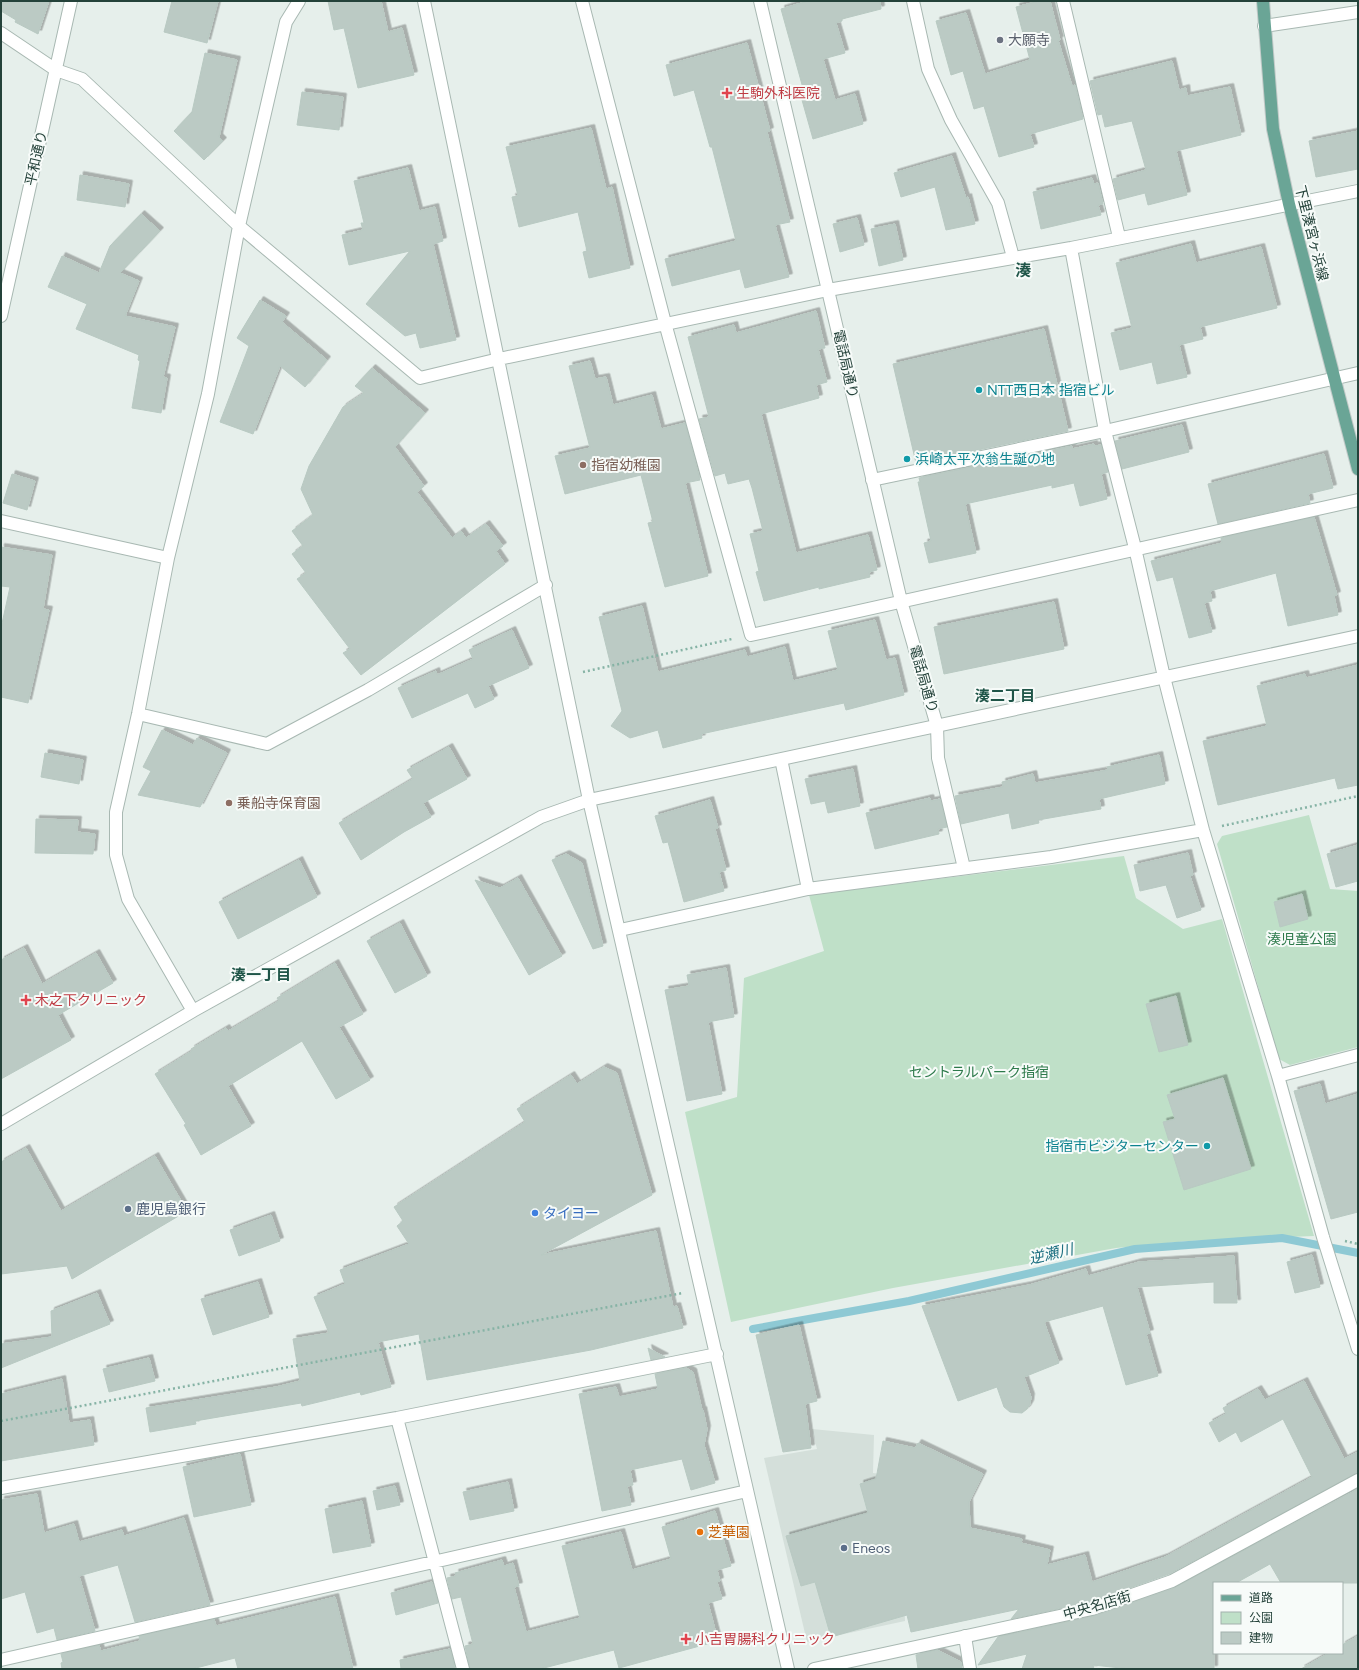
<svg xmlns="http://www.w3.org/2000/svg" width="1359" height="1670" viewBox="0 0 1359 1670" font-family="Figtree,'Noto Sans JP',sans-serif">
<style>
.built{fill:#d4dfda}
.green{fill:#bfe0c8}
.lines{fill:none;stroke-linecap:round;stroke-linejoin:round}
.stream{stroke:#8ec9d4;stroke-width:8}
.building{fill:#bbcac4;stroke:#b8c9c2;filter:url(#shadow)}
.minor-casing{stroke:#a8b8b2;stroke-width:14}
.major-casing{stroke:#c2cac8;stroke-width:14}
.path{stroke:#86b3a5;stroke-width:2.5;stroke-dasharray:2 3;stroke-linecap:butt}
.minor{stroke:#fff;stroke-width:12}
.major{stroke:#6aa596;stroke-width:12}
.worship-dot{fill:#6b7280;stroke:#f7fbf9;stroke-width:1.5}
.health-dot{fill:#e0444e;stroke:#f7fbf9;stroke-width:1.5}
.culture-dot{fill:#0f9aa8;stroke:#f7fbf9;stroke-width:1.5}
.education-dot{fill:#8d6e63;stroke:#f7fbf9;stroke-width:1.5}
.service-dot{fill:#5c6f8a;stroke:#f7fbf9;stroke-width:1.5}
.shop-dot{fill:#3f7fe0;stroke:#f7fbf9;stroke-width:1.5}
.food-dot{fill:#e8710a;stroke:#f7fbf9;stroke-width:1.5}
.labels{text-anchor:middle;stroke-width:4;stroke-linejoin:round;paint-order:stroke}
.worship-label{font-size:14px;fill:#5b616d;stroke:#f7fbf9;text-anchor:start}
.health-label{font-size:14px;fill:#be3a42;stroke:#f7fbf9;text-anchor:start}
.street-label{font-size:14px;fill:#24423a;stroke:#f7fbf9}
.culture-label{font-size:14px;fill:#0d838f;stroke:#f7fbf9;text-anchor:start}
.education-label{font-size:14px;fill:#785e54;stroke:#f7fbf9;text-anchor:start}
.park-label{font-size:14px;fill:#2d7a4b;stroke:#f7fbf9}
.service-label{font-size:14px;fill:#4e5e75;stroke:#f7fbf9;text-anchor:start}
.shop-label{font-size:14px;fill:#366cbe;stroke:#f7fbf9;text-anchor:start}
.food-label{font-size:14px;fill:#c56008;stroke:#f7fbf9;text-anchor:start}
.neighbourhood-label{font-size:15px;font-weight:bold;fill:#1f5548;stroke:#f7fbf9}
.water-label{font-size:15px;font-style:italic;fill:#1c6f80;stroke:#f7fbf9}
.quarter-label{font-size:16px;font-weight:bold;fill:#1f5548;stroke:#f7fbf9}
</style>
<defs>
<filter id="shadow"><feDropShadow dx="3.5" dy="-3.5" stdDeviation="0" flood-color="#0004"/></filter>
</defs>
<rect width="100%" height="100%" fill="#e6efeb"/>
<!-- built -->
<path class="built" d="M 812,1429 L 874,1435 L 873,1473 L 901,1476 L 905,1621 L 807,1642 L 764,1458 L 817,1449 Z"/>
<!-- green -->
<path class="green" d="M 1309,815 L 1330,889 L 1358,891 L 1358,1047 L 1290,1065 L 1279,1059 L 1217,844 L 1222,836 Z
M 1124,856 L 1136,898 L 1183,929 L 1222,919 L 1314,1236 L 1188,1241 L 1116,1248 L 893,1288 L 731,1322 L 685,1112 L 737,1097 L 744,978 L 824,951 L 809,895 Z"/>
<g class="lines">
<!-- stream -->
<path class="stream" d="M 753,1329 L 909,1301 L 1135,1249 L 1282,1238 L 1358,1253"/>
</g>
<!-- building -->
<path class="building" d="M 1,1 L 49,1 L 38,34 L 15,22 L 16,20 L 1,11 Z
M 172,1 L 218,1 L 207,43 L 164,32 Z
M 328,1 L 381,1 L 388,32 L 402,28 L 414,75 L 358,88 L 344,28 L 334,30 Z
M 808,1 L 880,1 L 881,9 L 842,19 L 842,21 L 836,23 L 845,53 L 823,59 L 835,100 L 855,94 L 863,124 L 813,139 L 802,100 L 806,99 L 781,9 Z
M 1039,1 L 1050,1 L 1060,40 L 1058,40 L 1072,86 L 1075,85 L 1083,119 L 1030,134 L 1034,147 L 999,157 L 984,106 L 974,109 L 963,71 L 951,75 L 936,21 L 966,13 L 985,74 L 1030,60 L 1016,7 Z
M 747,43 L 770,131 L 767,132 L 790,222 L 775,225 L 789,277 L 745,288 L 740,269 L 672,286 L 665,259 L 736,241 L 712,147 L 710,147 L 694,90 L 674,96 L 666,65 Z
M 205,53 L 237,60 L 219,137 L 223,141 L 204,160 L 174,131 L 192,112 Z
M 1172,61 L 1179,90 L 1186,88 L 1187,96 L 1230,87 L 1241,135 L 1176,151 L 1187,195 L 1148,205 L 1145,193 L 1118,200 L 1113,179 L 1146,170 L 1132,121 L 1105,127 L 1102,114 L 1098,115 L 1090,81 Z
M 302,92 L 343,97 L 339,130 L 297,125 Z
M 591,128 L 606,189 L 612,187 L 630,268 L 589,278 L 583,252 L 587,251 L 578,212 L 519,227 L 512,197 L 518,196 L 506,147 Z
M 1358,131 L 1358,169 L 1316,177 L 1309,141 Z
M 952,156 L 966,198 L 968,197 L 975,224 L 946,230 L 935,187 L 901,197 L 894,173 Z
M 408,168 L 419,211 L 435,207 L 443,241 L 433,244 L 456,340 L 420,348 L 416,333 L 405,336 L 366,304 L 410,251 L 349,265 L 342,235 L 363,230 L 361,223 L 364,223 L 354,181 Z
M 80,175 L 129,184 L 125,207 L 77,200 Z
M 1092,178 L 1094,184 L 1098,183 L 1103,204 L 1098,205 L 1101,215 L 1041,229 L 1033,192 Z
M 141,214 L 160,231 L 120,273 L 139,281 L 125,316 L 175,327 L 163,377 L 167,378 L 161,413 L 132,408 L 140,361 L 138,360 L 139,355 L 76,329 L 87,304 L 48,287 L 62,256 L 99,273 L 110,246 Z
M 857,218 L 864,245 L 840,252 L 833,224 Z
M 895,224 L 903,260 L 879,266 L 871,229 Z
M 1191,244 L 1196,263 L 1261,247 L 1277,308 L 1200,327 L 1203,339 L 1179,345 L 1187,377 L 1157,384 L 1152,362 L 1120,370 L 1111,333 L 1132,328 L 1116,263 Z
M 260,300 L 286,316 L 282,322 L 327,360 L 305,387 L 280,366 L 253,434 L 220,422 L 249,346 L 237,338 Z
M 816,311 L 825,348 L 818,349 L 827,382 L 816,385 L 819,398 L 761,414 L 796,553 L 868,535 L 877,570 L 869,572 L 870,577 L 819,589 L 819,587 L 764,601 L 756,572 L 759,571 L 750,534 L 763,531 L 752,488 L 749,479 L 728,484 L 725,473 L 715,476 L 699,419 L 709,417 L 688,337 L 734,325 L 736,333 Z
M 1044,329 L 1068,431 L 916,463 L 893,364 Z
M 590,361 L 595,379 L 606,377 L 613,405 L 652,395 L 661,429 L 685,423 L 700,480 L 685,483 L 708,576 L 665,587 L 648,523 L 653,522 L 641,475 L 565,494 L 555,456 L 590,448 L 569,366 Z
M 372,368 L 425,413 L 395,447 L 424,486 L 417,492 L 452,538 L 461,531 L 466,538 L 486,524 L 503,546 L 496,551 L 505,564 L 361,675 L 343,653 L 350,649 L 297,579 L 306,573 L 292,554 L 303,546 L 292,531 L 313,515 L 301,489 L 309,466 L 343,407 L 364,393 L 355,386 Z
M 1182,425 L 1189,452 L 1122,469 L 1115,441 Z
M 1094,444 L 1094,446 L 1101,445 L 1108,472 L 1101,474 L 1107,499 L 1080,506 L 1074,483 L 1052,488 L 1052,485 L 965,504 L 976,553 L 929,563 L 924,543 L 931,541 L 918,482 L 920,482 L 919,478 L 1072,446 L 1072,449 Z
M 1324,454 L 1333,488 L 1308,494 L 1310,503 L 1218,524 L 1208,484 Z
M 12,474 L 35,481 L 27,510 L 3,503 Z
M 1314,517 L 1337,595 L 1334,596 L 1338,615 L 1288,626 L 1276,573 L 1210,591 L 1212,601 L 1204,603 L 1212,632 L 1189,638 L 1173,577 L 1157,581 L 1151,561 L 1222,543 L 1221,538 Z
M 1,547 L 52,555 L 43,609 L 49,610 L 28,703 L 1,697 L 1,628 L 10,587 L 1,586 Z
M 1054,602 L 1064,649 L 944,674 L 934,627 Z
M 642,606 L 658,672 L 745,650 L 747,657 L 785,647 L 793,681 L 838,670 L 828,631 L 875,620 L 886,660 L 895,658 L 904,695 L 846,710 L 844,703 L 701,734 L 702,738 L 663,748 L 658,730 L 630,738 L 611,726 L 622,711 L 599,617 Z
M 512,630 L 529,668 L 488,686 L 494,699 L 475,708 L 468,693 L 412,718 L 398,688 L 436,671 L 437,675 L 473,659 L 469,650 Z
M 1358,665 L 1358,785 L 1338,789 L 1335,778 L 1218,805 L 1203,741 L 1267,726 L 1257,686 L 1305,674 L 1306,678 Z
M 162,730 L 193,745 L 197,738 L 227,753 L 200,807 L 138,795 L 151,771 L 143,767 Z
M 449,747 L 467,779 L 423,803 L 431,817 L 404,832 L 361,860 L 339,823 L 413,779 L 407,770 Z
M 45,753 L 83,760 L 79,784 L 41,777 Z
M 1159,755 L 1165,784 L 1099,799 L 1101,809 L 1038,820 L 1039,823 L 1012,829 L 1009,813 L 961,824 L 955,796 L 1003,787 L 1002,782 L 1033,774 L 1035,783 L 1108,770 L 1107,767 Z
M 853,769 L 860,806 L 828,813 L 825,801 L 811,804 L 805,779 Z
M 930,798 L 931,801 L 940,799 L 947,827 L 938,829 L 939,834 L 875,849 L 866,813 Z
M 710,800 L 718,828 L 715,829 L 726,870 L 719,872 L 724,891 L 684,902 L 668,842 L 663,843 L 655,816 Z
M 36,819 L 78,820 L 77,832 L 95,834 L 93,854 L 35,853 Z
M 1358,845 L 1358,881 L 1336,887 L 1327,854 Z
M 1188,853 L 1193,875 L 1190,876 L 1201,910 L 1177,918 L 1166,885 L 1140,891 L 1134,865 Z
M 566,854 L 582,863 L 603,946 L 593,949 L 552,860 Z
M 299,860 L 317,897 L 238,939 L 219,902 Z
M 518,878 L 562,956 L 529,975 L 475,880 L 500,888 Z
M 1302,894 L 1308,919 L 1280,927 L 1274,902 Z
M 400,923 L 427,976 L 395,993 L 367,941 Z
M 24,948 L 42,984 L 96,953 L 113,983 L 58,1015 L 71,1040 L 1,1079 L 1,960 Z
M 335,963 L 363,1014 L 339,1027 L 370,1080 L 336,1099 L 302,1041 L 228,1086 L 251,1126 L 201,1155 L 184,1125 L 186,1124 L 155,1074 L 192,1051 L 191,1049 L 226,1028 L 228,1031 L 279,1001 L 277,998 Z
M 726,968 L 734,1017 L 708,1022 L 722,1094 L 687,1101 L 665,990 L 689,986 L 687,975 Z
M 1176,996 L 1188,1045 L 1159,1052 L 1146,1004 Z
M 604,1067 L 617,1073 L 652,1195 L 541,1255 L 656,1231 L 673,1307 L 677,1306 L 683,1328 L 591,1350 L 427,1380 L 419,1334 L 378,1342 L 391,1387 L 361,1395 L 360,1392 L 302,1406 L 301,1403 L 195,1421 L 196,1424 L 150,1432 L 146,1408 L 276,1387 L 300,1381 L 293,1339 L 329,1333 L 314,1297 L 345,1284 L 340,1270 L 409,1244 L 397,1226 L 403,1221 L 394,1207 L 525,1122 L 517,1109 L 571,1075 L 577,1084 Z
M 1223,1078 L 1251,1169 L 1184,1190 L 1163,1122 L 1175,1119 L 1167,1095 Z
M 1320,1084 L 1325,1104 L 1358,1094 L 1358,1212 L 1331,1219 L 1294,1091 Z
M 26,1148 L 61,1211 L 155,1156 L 187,1211 L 72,1279 L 67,1266 L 1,1274 L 1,1162 Z
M 271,1215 L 280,1241 L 239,1256 L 230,1230 Z
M 1312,1255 L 1320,1287 L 1295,1293 L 1287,1262 Z
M 1234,1256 L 1237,1303 L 1214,1303 L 1214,1282 L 1137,1287 L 1150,1333 L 1146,1334 L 1158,1376 L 1126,1385 L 1103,1306 L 1044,1322 L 1059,1363 L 1024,1377 L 1031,1397 L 1030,1404 L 1027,1409 L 1022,1413 L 1010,1412 L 1004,1407 L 997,1387 L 958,1401 L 922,1306 L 1029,1285 L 1086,1269 L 1088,1276 L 1139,1262 Z
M 258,1282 L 269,1317 L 213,1335 L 201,1299 Z
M 97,1293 L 110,1324 L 1,1368 L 1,1344 L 52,1337 L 51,1311 Z
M 799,1325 L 817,1401 L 805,1404 L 811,1448 L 783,1452 L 756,1335 Z
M 648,1348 L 665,1357 L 651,1360 Z
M 149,1358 L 155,1381 L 109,1392 L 103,1369 Z
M 686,1368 L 693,1372 L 702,1410 L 703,1410 L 707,1429 L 704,1445 L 715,1483 L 691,1490 L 682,1459 L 630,1470 L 633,1485 L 627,1486 L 631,1505 L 602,1511 L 579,1394 L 616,1387 L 619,1397 L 658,1389 L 655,1374 Z
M 62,1379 L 69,1423 L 90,1420 L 94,1445 L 1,1461 L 1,1394 Z
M 1304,1381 L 1344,1459 L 1358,1452 L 1358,1473 L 1169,1574 L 1090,1602 L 1011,1619 L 1019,1609 L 911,1632 L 907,1615 L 831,1637 L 815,1582 L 801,1586 L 786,1536 L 868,1513 L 860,1484 L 876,1479 L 883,1441 L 915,1448 L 918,1443 L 983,1474 L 969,1502 L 970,1528 L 1022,1539 L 1021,1543 L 1050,1550 L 1047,1565 L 1085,1555 L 1092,1582 L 1165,1557 L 1312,1477 L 1283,1419 L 1241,1442 L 1236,1432 L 1219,1442 L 1209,1423 L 1226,1414 L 1223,1408 L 1258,1389 L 1265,1400 Z
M 240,1454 L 251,1505 L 194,1517 L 183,1467 Z
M 508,1482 L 514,1511 L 470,1520 L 463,1492 Z
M 395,1486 L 400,1505 L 377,1510 L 373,1491 Z
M 1358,1489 L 1358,1583 L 1281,1583 L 1270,1564 L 1236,1583 L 1214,1583 L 1214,1669 L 1130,1669 L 1093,1665 L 1094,1669 L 1022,1669 L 1027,1654 L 978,1665 L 998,1637 L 1094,1616 L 1174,1588 Z
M 37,1494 L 44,1533 L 74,1524 L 79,1542 L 122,1530 L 124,1536 L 184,1518 L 210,1605 L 135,1622 L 118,1565 L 79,1576 L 95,1631 L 57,1640 L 54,1628 L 37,1633 L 25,1592 L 1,1599 L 1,1500 Z
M 362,1501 L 371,1546 L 333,1553 L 325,1509 Z
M 715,1511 L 731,1566 L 717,1570 L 720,1581 L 717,1582 L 722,1599 L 708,1603 L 718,1641 L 619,1668 L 614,1650 L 540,1669 L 470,1669 L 465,1646 L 473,1644 L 461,1597 L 452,1599 L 447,1578 L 456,1576 L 455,1573 L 502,1560 L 504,1566 L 513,1563 L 519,1586 L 514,1587 L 526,1632 L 580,1618 L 562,1546 L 621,1532 L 632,1570 L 671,1559 L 662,1527 Z
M 432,1582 L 438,1603 L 396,1615 L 391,1593 Z
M 335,1597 L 353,1669 L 238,1669 L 235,1658 L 192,1669 L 62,1669 L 61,1663 L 63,1662 L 61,1654 L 99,1645 L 101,1651 L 140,1641 L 139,1636 L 214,1619 L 216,1626 Z
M 1358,1636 L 1358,1669 L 1301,1669 L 1329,1653 L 1342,1653 L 1342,1645 Z
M 450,1649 L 455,1669 L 401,1669 L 400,1660 Z
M 937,1650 L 961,1662 L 962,1669 L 918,1669 L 916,1655 Z"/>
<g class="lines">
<defs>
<path id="minor" d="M 424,1 L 589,800 L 788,1669
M 582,1 L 665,323 L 751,635 L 1358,500
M 760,1 L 901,601 L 937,726 L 938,758 L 964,868
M 913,1 L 928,69 L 951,120 L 998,203 L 1013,257
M 1063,1 L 1119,237
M 1264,26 L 1358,12
M 1,33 L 56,70 L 82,79 L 239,226 L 420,378 L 499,359 L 828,290 L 1071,248 L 1358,191
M 1071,248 L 1105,431 L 1135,548 L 1164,677 L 1203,830 L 1278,1076 L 1323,1237 L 1358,1349
M 1,316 L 71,1
M 872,480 L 1105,431 L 1358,373
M 1,521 L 168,558
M 138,714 L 267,744 L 368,690 L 546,585
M 781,759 L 808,889
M 620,930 L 808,889 L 1051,857 L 1203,830
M 193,1011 L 128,899 L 116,855 L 116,812 L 138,714 L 168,558 L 208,394 L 239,226 L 286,22 L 299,1
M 1278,1076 L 1358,1055
M 1,1124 L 193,1011 L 541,817 L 589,800 L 1358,636
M 397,1418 L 463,1669
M 1,1488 L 397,1418 L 717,1354
M 965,1636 L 970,1669
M 1,1660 L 747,1491
M 814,1669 L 1092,1609 L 1172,1581 L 1358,1480"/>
<path id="major" d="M 1263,1 L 1273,129 L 1289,204 L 1358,469"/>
</defs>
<!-- minor casing -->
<use href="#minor" class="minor-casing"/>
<!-- major casing -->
<use href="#major" class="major-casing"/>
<!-- path -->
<path class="path" d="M 583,672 L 732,639
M 1222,826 L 1358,796
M 1345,1241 L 1358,1244
M 1,1421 L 683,1293"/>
<!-- minor -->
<use href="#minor" class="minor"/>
<!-- major -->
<use href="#major" class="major"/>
</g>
<!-- markers -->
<circle class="worship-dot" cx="1000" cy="40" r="4"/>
<g class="health-dot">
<path d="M725 87h4v4h4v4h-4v4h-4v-4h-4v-4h4z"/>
<path d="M24 994h4v4h4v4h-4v4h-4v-4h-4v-4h4z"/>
<path d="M684 1633h4v4h4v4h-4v4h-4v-4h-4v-4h4z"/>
</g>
<g class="culture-dot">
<circle cx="979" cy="390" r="4"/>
<circle cx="907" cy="459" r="4"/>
<circle cx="1207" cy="1146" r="4"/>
</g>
<g class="education-dot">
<circle cx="583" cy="465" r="4"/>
<circle cx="229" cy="803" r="4"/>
</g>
<g class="service-dot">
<circle cx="128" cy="1209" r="4"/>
<circle cx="844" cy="1548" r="4"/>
</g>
<circle class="shop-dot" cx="535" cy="1213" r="4"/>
<circle class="food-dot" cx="700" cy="1532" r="4"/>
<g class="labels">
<!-- worship labels -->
<g class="worship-label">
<text x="1008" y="45">大願寺</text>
</g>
<!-- health labels -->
<g class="health-label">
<text x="736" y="98">生駒外科医院</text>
<text x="35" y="1005">木之下クリニック</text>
<text x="695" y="1644">小吉胃腸科クリニック</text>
</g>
<!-- street labels -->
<g class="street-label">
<text transform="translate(36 158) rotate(-77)" y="5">平和通り</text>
<text transform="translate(1312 233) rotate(76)" y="5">下里湊宮ヶ浜線</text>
<text transform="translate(846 364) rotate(77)" y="5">電話局通り</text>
<text transform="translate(924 679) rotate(74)" y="5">電話局通り</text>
<text transform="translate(1097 1605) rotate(-16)" y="5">中央名店街</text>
</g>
<!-- culture labels -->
<g class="culture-label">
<text x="987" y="395">NTT西日本 指宿ビル</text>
<text x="915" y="464">浜崎太平次翁生誕の地</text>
<text x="1199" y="1151" text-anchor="end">指宿市ビジターセンター</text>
</g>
<!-- education labels -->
<g class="education-label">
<text x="591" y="470">指宿幼稚園</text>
<text x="237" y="808">乗船寺保育園</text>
</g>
<!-- park labels -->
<g class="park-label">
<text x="1302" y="944">湊児童公園</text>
<text x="979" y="1077">セントラルパーク指宿</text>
</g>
<!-- service labels -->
<g class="service-label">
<text x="136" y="1214">鹿児島銀行</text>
<text x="852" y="1553">Eneos</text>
</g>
<!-- shop labels -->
<g class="shop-label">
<text x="543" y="1218">タイヨー</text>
</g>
<!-- food labels -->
<g class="food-label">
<text x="708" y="1537">芝華園</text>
</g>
<!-- neighbourhood labels -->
<g class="neighbourhood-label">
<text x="1005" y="701">湊二丁目</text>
<text x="261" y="980">湊一丁目</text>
</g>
<!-- water labels -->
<g class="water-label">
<text transform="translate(1051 1254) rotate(-13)" y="5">逆瀬川</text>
</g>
<!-- quarter labels -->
<g class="quarter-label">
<text x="1023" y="276">湊</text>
</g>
</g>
<!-- border -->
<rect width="1359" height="1670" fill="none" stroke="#24423a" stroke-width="4"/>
<!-- legend -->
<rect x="1213" y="1582" width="130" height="72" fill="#f7fbf9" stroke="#a3b1ad"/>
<rect x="1221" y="1595" width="20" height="6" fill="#6aa596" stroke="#a3b1ad"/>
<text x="1249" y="1602" font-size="12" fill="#24423a">道路</text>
<rect x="1221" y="1612" width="20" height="12" fill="#bfe0c8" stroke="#a3b1ad"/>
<text x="1249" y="1622" font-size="12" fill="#24423a">公園</text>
<rect x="1221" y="1632" width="20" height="12" fill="#bbcac4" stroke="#a3b1ad"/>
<text x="1249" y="1642" font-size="12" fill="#24423a">建物</text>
</svg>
